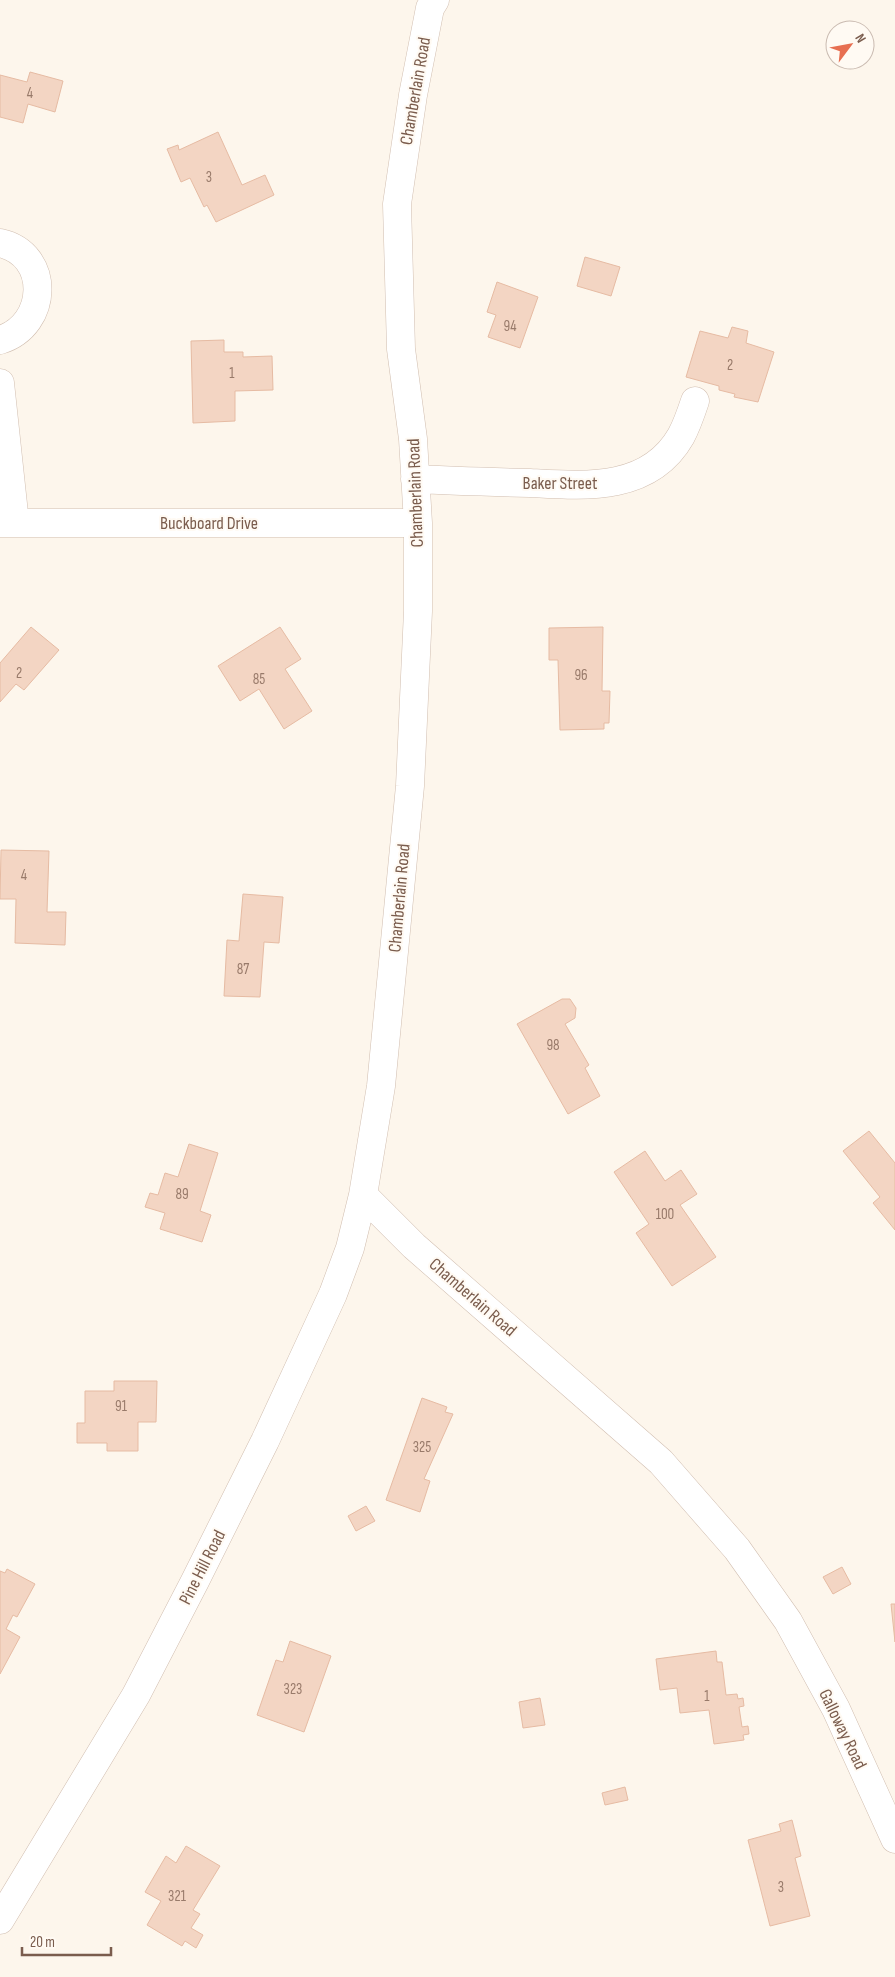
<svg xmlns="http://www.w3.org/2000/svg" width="895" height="1977" viewBox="0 0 895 1977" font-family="'Sofia Sans Condensed',sans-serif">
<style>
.building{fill:#f3d5c3;stroke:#e6bba3}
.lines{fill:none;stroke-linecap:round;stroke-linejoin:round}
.minor-casing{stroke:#d1beb0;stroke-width:29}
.minor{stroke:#fff;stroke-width:28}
.labels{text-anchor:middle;stroke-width:4;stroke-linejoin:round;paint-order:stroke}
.number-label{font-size:15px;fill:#987a6a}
.street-label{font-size:18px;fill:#7a5c4d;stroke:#fffaf3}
</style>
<rect width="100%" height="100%" fill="#fdf6ec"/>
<!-- building -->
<path class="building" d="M 30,72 L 63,81 L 55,112 L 28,104 L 23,123 L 0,117 L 0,75 L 27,82 Z
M 218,132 L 242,185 L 265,175 L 274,195 L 216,222 L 207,205 L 204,207 L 190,178 L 181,182 L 167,149 L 178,145 L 179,150 Z
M 585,257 L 620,267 L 611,296 L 577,286 Z
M 497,282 L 538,297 L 520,348 L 488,337 L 496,315 L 487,312 Z
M 732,327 L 748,331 L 746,343 L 774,352 L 758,402 L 734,397 L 735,394 L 719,390 L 719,386 L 686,377 L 700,331 L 728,338 Z
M 224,340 L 224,352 L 243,352 L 243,357 L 272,356 L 273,390 L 235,391 L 235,421 L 193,423 L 191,341 Z
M 31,627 L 59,650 L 24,690 L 16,684 L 0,702 L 0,663 Z
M 280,627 L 301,659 L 285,669 L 312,711 L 284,729 L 259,689 L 240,701 L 218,666 Z
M 603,627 L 602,691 L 610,691 L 609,723 L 604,723 L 604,729 L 560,730 L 558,660 L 549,660 L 549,628 Z
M 1,850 L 49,851 L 47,912 L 66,912 L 65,945 L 15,943 L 16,899 L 0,899 Z
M 243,894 L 283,897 L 279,943 L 264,942 L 260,997 L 224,996 L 227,940 L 239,941 Z
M 562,999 L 570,999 L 576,1008 L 575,1018 L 565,1024 L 589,1065 L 585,1068 L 600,1096 L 568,1114 L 517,1024 Z
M 869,1131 L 895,1163 L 895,1230 L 873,1203 L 880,1197 L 843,1151 Z
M 189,1144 L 218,1153 L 200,1211 L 211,1215 L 202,1242 L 160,1229 L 165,1213 L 145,1207 L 150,1193 L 158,1195 L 165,1173 L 178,1177 Z
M 645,1151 L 665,1181 L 681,1170 L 697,1194 L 680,1205 L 716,1257 L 672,1286 L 636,1233 L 649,1224 L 614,1172 Z
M 114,1381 L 157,1381 L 156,1422 L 138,1422 L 138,1451 L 107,1451 L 107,1443 L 77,1443 L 77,1423 L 85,1423 L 85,1391 L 114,1391 Z
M 422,1398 L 447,1407 L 445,1412 L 453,1414 L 424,1479 L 430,1481 L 420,1512 L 386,1500 Z
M 366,1506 L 375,1521 L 356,1531 L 348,1516 Z
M 842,1567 L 851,1584 L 833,1594 L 823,1577 Z
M 7,1569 L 35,1584 L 17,1617 L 13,1615 L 6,1629 L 20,1637 L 0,1674 L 0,1571 L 5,1573 Z
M 891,1604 L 895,1604 L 895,1642 Z
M 290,1641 L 331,1656 L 304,1732 L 257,1715 L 276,1660 L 283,1662 Z
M 716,1651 L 717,1662 L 722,1662 L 726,1695 L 737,1694 L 738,1699 L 743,1698 L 744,1706 L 739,1707 L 742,1727 L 748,1726 L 749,1734 L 743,1735 L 744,1740 L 714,1744 L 709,1710 L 680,1713 L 677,1688 L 660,1690 L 656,1659 Z
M 540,1698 L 545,1725 L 523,1728 L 519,1702 Z
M 625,1787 L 628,1800 L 605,1805 L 602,1793 Z
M 792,1820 L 801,1856 L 795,1858 L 810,1916 L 770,1926 L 748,1840 L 781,1831 L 779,1824 Z
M 186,1846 L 220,1866 L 193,1910 L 200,1914 L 191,1928 L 203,1935 L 196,1948 L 185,1941 L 182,1946 L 147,1925 L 161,1901 L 145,1892 L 166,1856 L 176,1863 Z"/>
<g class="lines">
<defs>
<path id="minor" d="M 0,243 C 51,254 49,325 0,340
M 0,383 L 15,523
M 415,479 C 454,481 492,482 530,483 C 584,486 649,492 681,436 C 687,425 691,413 695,401
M 0,523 L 418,523
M 363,1195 L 414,1246 L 661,1462 L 737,1549 L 788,1621 L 836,1709 L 895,1839
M 0,1920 L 136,1695 L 195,1581 L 265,1441 L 333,1294 L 350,1248 L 363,1195 L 381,1086 L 410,786 L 418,611 L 418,523 L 413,439 L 401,349 L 397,204 L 413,95 L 430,8 L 435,0"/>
</defs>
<!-- minor casing -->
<use href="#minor" class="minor-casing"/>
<!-- minor -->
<use href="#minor" class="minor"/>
</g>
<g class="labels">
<!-- number labels -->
<g class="number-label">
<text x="30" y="98">4</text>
<text x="209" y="182">3</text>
<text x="510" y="331">94</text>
<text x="730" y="370">2</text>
<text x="232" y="378">1</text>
<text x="19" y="678">2</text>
<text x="581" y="680">96</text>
<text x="259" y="684">85</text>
<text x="24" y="880">4</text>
<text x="243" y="974">87</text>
<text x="553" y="1050">98</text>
<text x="182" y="1199">89</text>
<text x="665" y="1219">100</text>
<text x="121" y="1411">91</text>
<text x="422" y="1452">325</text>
<text x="293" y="1694">323</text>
<text x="707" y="1701">1</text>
<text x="781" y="1892">3</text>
<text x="177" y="1901">321</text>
</g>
<!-- street labels -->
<g class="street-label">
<text transform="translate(415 91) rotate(-80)" y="6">Chamberlain Road</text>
<text x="560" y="489">Baker Street</text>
<text transform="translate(415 493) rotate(-92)" y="6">Chamberlain Road</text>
<text x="209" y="529">Buckboard Drive</text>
<text transform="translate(399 898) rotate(-85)" y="6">Chamberlain Road</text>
<text transform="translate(473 1297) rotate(41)" y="6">Chamberlain Road</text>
<text transform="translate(202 1567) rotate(-63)" y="6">Pine Hill Road</text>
<text transform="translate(843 1729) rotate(64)" y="6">Galloway Road</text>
</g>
</g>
<!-- north arrow -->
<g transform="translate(850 45) rotate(58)"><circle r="24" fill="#fffaf3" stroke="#cabbb1"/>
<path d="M0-4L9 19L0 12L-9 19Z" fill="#e76f51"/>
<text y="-8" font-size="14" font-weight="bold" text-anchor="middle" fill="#7a5c4d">N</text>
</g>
<!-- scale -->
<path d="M22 1947v8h89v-8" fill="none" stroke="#7a5c4d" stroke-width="2.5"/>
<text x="30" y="1947" font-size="15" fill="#7a5c4d" stroke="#fffaf3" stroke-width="4" paint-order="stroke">20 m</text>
</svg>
